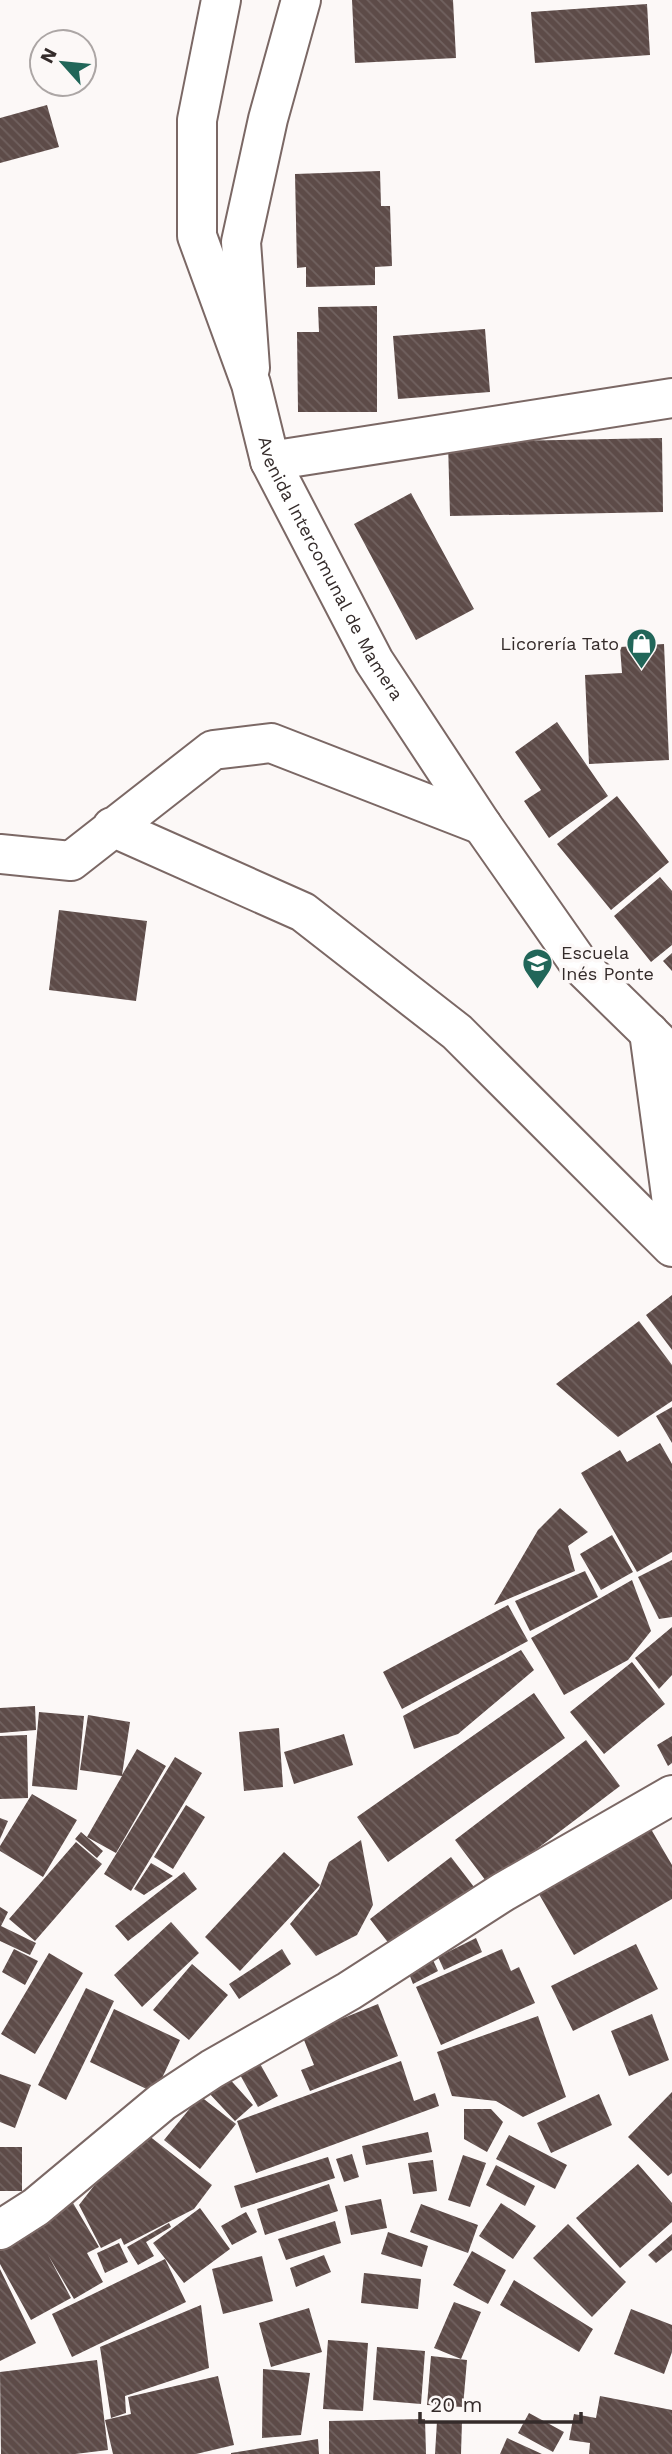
<svg xmlns="http://www.w3.org/2000/svg" width="672" height="2454" viewBox="0 0 672 2454" font-family="'Work Sans',sans-serif">
<style>
.building{fill:url(#building-back-hatch)}
.lines{fill:none;stroke-linecap:round;stroke-linejoin:round}
.minor-casing{stroke:#7b6865;stroke-width:42}
.tertiary-casing{stroke:#7b6865;stroke-width:42}
.minor{stroke:#fff;stroke-width:38}
.tertiary{stroke:#fff;stroke-width:38}
.labels{text-anchor:middle;stroke-width:7;stroke-linejoin:round;paint-order:stroke}
.street-label{font-size:18px;fill:#342b2a;stroke:#fcf8f7}
.poi-label{font-size:18px;fill:#342b2a;stroke:#fcf8f7;text-anchor:end}
</style>
<defs>
<pattern id="building-back-hatch" width="6" height="6" patternUnits="userSpaceOnUse" patternTransform="scale(1.75)"><rect width="6" height="6" fill="#5d4b48"/><path d="M-1 5l2 2M0 0l6 6M5-1l2 2" fill="none" stroke="#716260"/></pattern>
</defs>
<rect width="100%" height="100%" fill="#fcf8f7"/>
<!-- building -->
<path class="building" d="M 352,0 L 453,0 L 456,58 L 355,63 Z
M 647,4 L 650,55 L 535,63 L 531,12 Z
M 47,105 L 59,147 L 0,163 L 0,118 Z
M 380,171 L 381,206 L 390,206 L 392,266 L 375,267 L 375,285 L 306,287 L 306,267 L 297,268 L 295,174 Z
M 377,306 L 377,412 L 298,412 L 297,332 L 319,332 L 318,307 Z
M 485,329 L 490,392 L 398,399 L 393,336 Z
M 662,438 L 663,512 L 450,516 L 448,442 Z
M 411,493 L 474,609 L 416,640 L 354,524 Z
M 664,644 L 669,760 L 589,764 L 585,675 L 622,673 L 620,647 Z
M 557,722 L 608,796 L 549,838 L 524,801 L 541,790 L 515,752 Z
M 617,796 L 669,862 L 611,910 L 557,844 Z
M 660,877 L 672,891 L 672,945 L 651,962 L 614,916 Z
M 59,910 L 147,921 L 136,1001 L 49,990 Z
M 672,953 L 672,971 L 663,961 Z
M 672,1295 L 672,1350 L 646,1315 Z
M 639,1321 L 672,1365 L 672,1401 L 618,1437 L 556,1384 Z
M 672,1407 L 672,1443 L 656,1416 Z
M 660,1443 L 672,1464 L 672,1552 L 637,1572 L 581,1473 L 620,1450 L 627,1462 Z
M 560,1508 L 588,1532 L 568,1546 L 575,1571 L 494,1605 L 538,1530 Z
M 612,1535 L 633,1572 L 601,1590 L 580,1554 Z
M 672,1560 L 672,1617 L 659,1619 L 638,1577 Z
M 585,1571 L 598,1597 L 530,1631 L 515,1601 Z
M 632,1580 L 651,1631 L 628,1660 L 564,1695 L 531,1638 Z
M 508,1605 L 528,1641 L 402,1709 L 383,1672 Z
M 672,1627 L 672,1675 L 659,1689 L 635,1658 Z
M 521,1650 L 534,1670 L 458,1734 L 414,1749 L 403,1716 Z
M 632,1662 L 665,1704 L 604,1754 L 570,1712 Z
M 534,1693 L 565,1738 L 388,1862 L 357,1817 Z
M 35,1706 L 36,1730 L 0,1733 L 0,1708 Z
M 39,1712 L 84,1716 L 77,1790 L 32,1786 Z
M 88,1715 L 130,1722 L 122,1775 L 137,1749 L 166,1766 L 116,1853 L 87,1837 L 122,1776 L 80,1770 Z
M 279,1728 L 283,1787 L 244,1791 L 239,1732 Z
M 344,1734 L 353,1765 L 294,1784 L 284,1752 Z
M 27,1735 L 28,1798 L 0,1799 L 0,1736 Z
M 672,1736 L 672,1763 L 668,1766 L 657,1745 Z
M 586,1740 L 620,1786 L 489,1885 L 455,1840 Z
M 175,1757 L 202,1773 L 131,1891 L 104,1874 Z
M 32,1794 L 77,1820 L 43,1877 L 0,1851 L 0,1846 Z
M 186,1805 L 205,1817 L 173,1869 L 154,1857 Z
M 0,1818 L 8,1821 L 0,1839 Z
M 648,1824 L 672,1865 L 672,1899 L 574,1955 L 536,1889 Z
M 81,1832 L 103,1851 L 97,1858 L 75,1839 Z
M 361,1840 L 373,1905 L 357,1935 L 316,1956 L 290,1924 L 319,1889 L 329,1862 Z
M 76,1842 L 102,1864 L 35,1941 L 9,1919 Z
M 284,1852 L 320,1885 L 240,1971 L 205,1937 Z
M 451,1857 L 474,1887 L 393,1949 L 370,1919 Z
M 151,1863 L 173,1876 L 144,1895 L 134,1889 Z
M 184,1872 L 197,1889 L 128,1941 L 115,1926 Z
M 0,1907 L 8,1912 L 1,1926 L 36,1943 L 30,1955 L 0,1941 Z
M 171,1922 L 199,1953 L 142,2007 L 114,1975 Z
M 476,1938 L 482,1952 L 444,1970 L 438,1957 Z
M 636,1944 L 658,1989 L 573,2031 L 551,1986 Z
M 14,1949 L 38,1961 L 25,1985 L 2,1972 Z
M 282,1949 L 291,1964 L 239,1999 L 229,1984 Z
M 502,1949 L 511,1971 L 519,1967 L 535,2003 L 441,2045 L 416,1987 Z
M 49,1953 L 83,1973 L 35,2054 L 1,2034 Z
M 433,1960 L 438,1971 L 413,1984 L 408,1971 Z
M 192,1964 L 228,1995 L 189,2040 L 153,2010 Z
M 86,1988 L 114,2001 L 66,2100 L 38,2085 Z
M 378,2004 L 398,2056 L 310,2091 L 301,2070 L 314,2065 L 302,2035 Z
M 114,2009 L 180,2040 L 155,2093 L 90,2062 Z
M 652,2014 L 669,2060 L 629,2076 L 611,2031 Z
M 538,2016 L 566,2097 L 523,2117 L 496,2101 L 452,2096 L 437,2052 Z
M 254,2053 L 278,2096 L 258,2107 L 234,2064 Z
M 401,2061 L 414,2101 L 435,2093 L 439,2106 L 256,2173 L 237,2121 Z
M 0,2074 L 31,2085 L 15,2128 L 0,2122 Z
M 226,2075 L 253,2105 L 235,2121 L 208,2092 Z
M 672,2092 L 672,2173 L 668,2176 L 628,2137 Z
M 599,2094 L 612,2125 L 551,2153 L 537,2123 Z
M 200,2096 L 236,2124 L 200,2169 L 164,2140 Z
M 464,2109 L 491,2109 L 503,2122 L 487,2152 L 464,2139 Z
M 139,2128 L 212,2185 L 194,2209 L 124,2245 L 121,2238 L 101,2248 L 79,2205 Z
M 428,2132 L 432,2152 L 366,2165 L 362,2146 Z
M 509,2135 L 567,2165 L 555,2189 L 496,2159 Z
M 0,2147 L 22,2147 L 22,2191 L 0,2191 Z
M 352,2154 L 359,2177 L 344,2182 L 336,2159 Z
M 463,2155 L 486,2163 L 470,2207 L 448,2200 Z
M 328,2157 L 335,2178 L 241,2208 L 234,2186 Z
M 433,2160 L 437,2191 L 413,2194 L 408,2163 Z
M 638,2164 L 672,2203 L 672,2222 L 620,2268 L 576,2218 Z
M 496,2165 L 535,2186 L 525,2206 L 486,2185 Z
M 329,2184 L 338,2211 L 265,2235 L 257,2209 Z
M 381,2199 L 387,2228 L 351,2235 L 345,2206 Z
M 73,2203 L 99,2247 L 87,2253 L 103,2282 L 74,2299 L 48,2255 L 71,2298 L 31,2320 L 0,2264 L 0,2249 L 34,2230 L 32,2226 Z
M 501,2203 L 536,2226 L 513,2259 L 479,2236 Z
M 421,2204 L 478,2225 L 468,2253 L 410,2232 Z
M 200,2208 L 230,2249 L 184,2283 L 153,2243 Z
M 246,2212 L 257,2232 L 232,2245 L 221,2226 Z
M 335,2221 L 341,2243 L 286,2260 L 278,2239 Z
M 169,2223 L 171,2227 L 146,2242 L 154,2256 L 138,2265 L 127,2247 Z
M 568,2224 L 626,2282 L 592,2317 L 533,2258 Z
M 388,2232 L 428,2246 L 422,2267 L 381,2254 Z
M 672,2234 L 672,2250 L 656,2263 L 648,2255 Z
M 119,2243 L 128,2262 L 105,2273 L 97,2253 Z
M 472,2251 L 506,2270 L 488,2304 L 453,2285 Z
M 324,2255 L 331,2272 L 296,2287 L 290,2268 Z
M 262,2256 L 273,2301 L 223,2314 L 212,2269 Z
M 165,2259 L 186,2302 L 72,2357 L 52,2314 Z
M 0,2269 L 36,2343 L 0,2361 Z
M 364,2273 L 421,2279 L 418,2309 L 361,2303 Z
M 514,2280 L 593,2329 L 579,2352 L 500,2305 Z
M 454,2302 L 481,2312 L 461,2359 L 434,2348 Z
M 201,2305 L 209,2368 L 125,2396 L 126,2413 L 111,2418 L 100,2347 Z
M 309,2308 L 322,2352 L 271,2367 L 259,2323 Z
M 631,2309 L 672,2325 L 672,2352 L 664,2374 L 614,2354 Z
M 328,2340 L 368,2343 L 363,2411 L 323,2409 Z
M 377,2347 L 425,2351 L 421,2404 L 373,2400 Z
M 431,2356 L 467,2360 L 463,2407 L 427,2405 Z
M 97,2360 L 108,2450 L 75,2454 L 1,2454 L 0,2372 Z
M 263,2369 L 310,2373 L 301,2435 L 262,2438 Z
M 218,2376 L 234,2445 L 196,2454 L 113,2454 L 105,2420 L 131,2414 L 128,2397 Z
M 600,2396 L 672,2410 L 672,2454 L 589,2454 L 590,2443 L 569,2440 L 574,2414 L 596,2418 Z
M 529,2413 L 564,2432 L 553,2452 L 518,2433 Z
M 425,2419 L 426,2454 L 329,2454 L 329,2421 Z
M 437,2421 L 462,2421 L 461,2454 L 435,2454 Z
M 507,2438 L 542,2454 L 500,2454 Z
M 318,2439 L 319,2454 L 231,2454 L 231,2453 Z"/>
<g class="lines">
<defs>
<path id="minor" d="M 250,368 L 241,242 L 268,119 L 301,0
M 270,461 L 672,398
M 112,827 L 303,912 L 457,1032 L 672,1247
M 0,854 L 71,861 L 213,750 L 271,743 L 482,825
M 649,1032 L 672,1203
M 0,2230 L 36,2207 L 162,2102 L 212,2069 L 349,1991 L 503,1892 L 672,1795"/>
<g id="tertiary">
<path id="s1" d="M 221,0 L 197,120 L 197,236 L 251,384 L 270,461 L 374,661 L 482,825 L 580,965 L 672,1055"/>
</g>
</defs>
<!-- minor casing -->
<use href="#minor" class="minor-casing"/>
<!-- tertiary casing -->
<use href="#tertiary" class="tertiary-casing"/>
<!-- minor -->
<use href="#minor" class="minor"/>
<!-- tertiary -->
<use href="#tertiary" class="tertiary"/>
</g>
<!-- icons -->
<defs>
<symbol id="shop-pin" viewBox="-11 -11 22 30"><path d="M0 17L-7.5 6A9.5 9.5 0 1 1 7.5 6Z" fill="#216659" stroke="#fcf8f7"/><path d="M-5-2.5h2.3a2.7 3.5 0 0 1 5.4 0H5L5.5 6h-11ZM-1.5-2.5h3a1.5 2.3 0 0 0-3 0Z" fill="#fff"/></symbol>
<symbol id="school-pin" viewBox="-11 -11 22 30"><path d="M0 17L-7.5 6A9.5 9.5 0 1 1 7.5 6Z" fill="#216659" stroke="#fcf8f7"/><path d="M0-5L7-2L0 1L-7-2ZM-4 1L0 2.5L4 1V4Q0 6-4 4Z" fill="#fff"/></symbol>
</defs>
<g fill-rule="evenodd">
<use href="#shop-pin" x="624" y="626" width="35" height="47"/>
<use href="#school-pin" x="520" y="946" width="35" height="47"/>
</g>
<g class="labels">
<!-- street labels -->
<g class="street-label">
<text dy="6" stroke="none"><textPath href="#s1" startOffset="598">Avenida Intercomunal de Mamera</textPath></text>
</g>
<!-- poi labels -->
<g class="poi-label">
<text x="619" y="650">Licorería Tato</text>
<text x="561" y="959" text-anchor="start">Escuela<tspan x="561" dy="21">Inés Ponte</tspan></text>
</g>
</g>
<!-- north arrow -->
<g transform="translate(63 63) rotate(297)"><circle r="33" fill="#fcf8f7" stroke="#aca6a5" stroke-width="2"/>
<path d="M0-5L12 26L0 18L-12 26Z" fill="#216659"/>
<text y="-10" font-size="19" font-weight="bold" text-anchor="middle" fill="#342b2a">N</text>
</g>
<!-- scale -->
<path d="M420 2412v10h161v-10" fill="none" stroke="#342b2a" stroke-width="3.5"/>
<text x="430" y="2412" font-size="21" fill="#342b2a" stroke="#fcf8f7" stroke-width="5" paint-order="stroke">20 m</text>
</svg>
